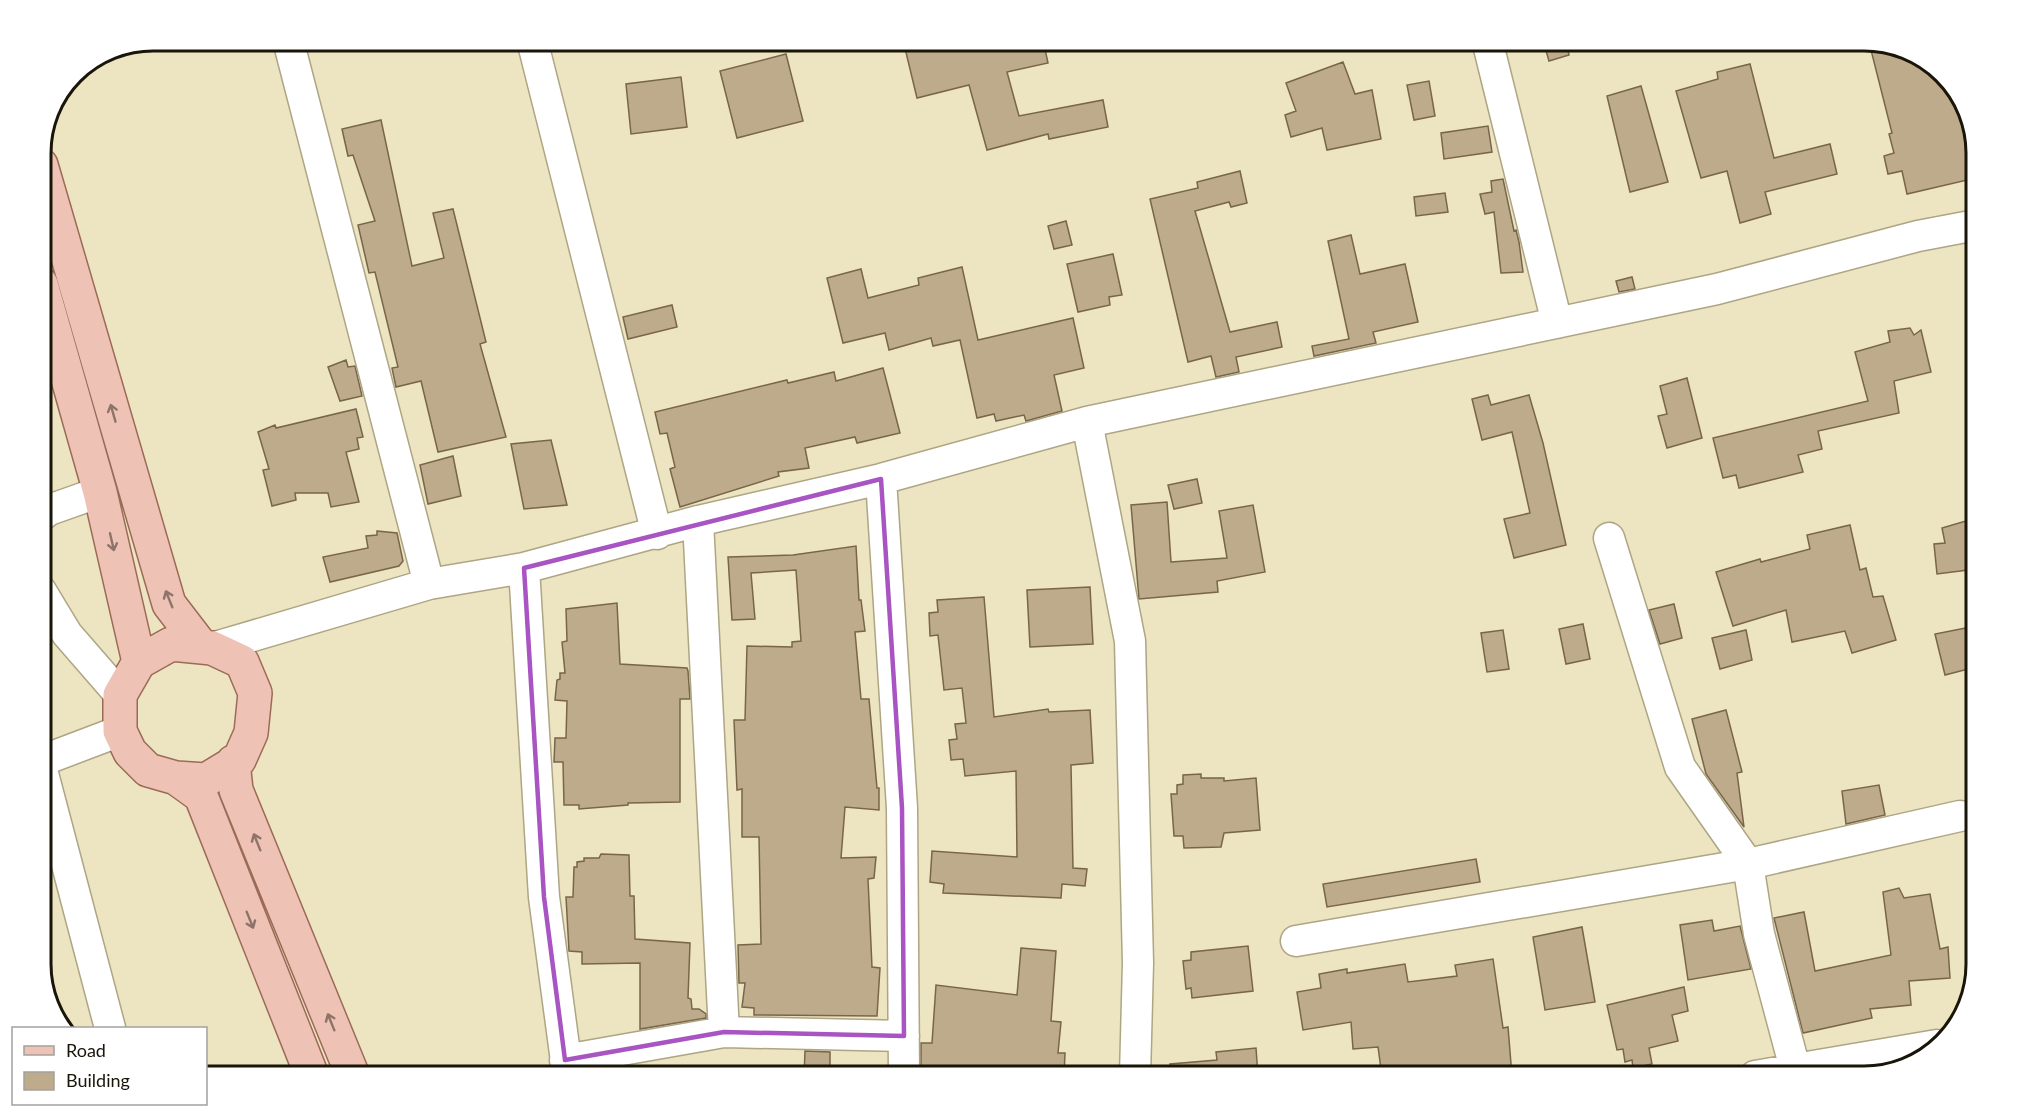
<svg xmlns="http://www.w3.org/2000/svg" width="2017" height="1117" viewBox="0 0 2017 1117" font-family="Lato,sans-serif">
<style>
.building{fill:#beab8c;stroke:#78664a;stroke-width:1.5}
.lines{fill:none;stroke-linecap:round;stroke-linejoin:round}
.minor-casing{stroke:#aea584;stroke-width:33}
.major-casing{stroke:#9c6b58;stroke-width:36}
.minor{stroke:#fff;stroke-width:30}
.major{stroke:#eec2b5;stroke-width:33}
.oneway{stroke:#8e7468}
.marked{fill:none;stroke:#a854c2;stroke-width:4.5;stroke-linejoin:round}
.rim{fill:none;stroke:#191509;stroke-width:3}
</style>
<rect width="100%" height="100%" fill="#ede4c1"/>
<!-- building -->
<path class="building" d="M 903,40 L 1043,40 L 1048,63 L 1007,72 L 1019,116 L 1103,100 L 1108,127 L 1049,139 L 1048,134 L 987,150 L 969,85 L 917,98 Z
M 1543,40 L 1566,40 L 1569,55 L 1549,61 Z
M 1886,46 L 1921,56 L 1958,91 L 1976,146 L 1976,178 L 1907,194 L 1902,171 L 1888,174 L 1884,156 L 1894,153 L 1889,134 L 1892,133 L 1871,50 Z
M 786,54 L 803,121 L 737,138 L 720,71 Z
M 1343,62 L 1355,94 L 1372,90 L 1381,139 L 1327,150 L 1322,128 L 1291,137 L 1285,115 L 1296,111 L 1286,83 Z
M 1750,64 L 1774,158 L 1830,144 L 1837,174 L 1765,192 L 1771,214 L 1740,223 L 1727,171 L 1701,178 L 1676,91 L 1718,79 L 1717,72 Z
M 681,77 L 687,127 L 631,134 L 626,84 Z
M 1429,81 L 1435,116 L 1414,120 L 1407,85 Z
M 1641,86 L 1668,182 L 1630,192 L 1607,96 Z
M 381,120 L 412,266 L 444,258 L 433,213 L 453,209 L 486,342 L 480,344 L 506,437 L 438,452 L 421,381 L 396,387 L 392,368 L 398,367 L 375,272 L 369,273 L 358,225 L 375,221 L 353,155 L 348,156 L 342,129 Z
M 1488,126 L 1492,152 L 1444,159 L 1441,133 Z
M 1240,171 L 1247,203 L 1231,207 L 1229,202 L 1195,211 L 1230,332 L 1277,322 L 1282,347 L 1236,357 L 1239,372 L 1216,377 L 1211,356 L 1188,362 L 1150,199 L 1198,188 L 1197,182 Z
M 1503,179 L 1514,231 L 1516,230 L 1519,242 L 1523,272 L 1501,273 L 1494,212 L 1485,214 L 1480,194 L 1492,192 L 1491,181 Z
M 1445,193 L 1448,212 L 1416,216 L 1414,197 Z
M 1066,221 L 1072,245 L 1054,249 L 1048,226 Z
M 1351,235 L 1360,274 L 1405,264 L 1418,322 L 1373,332 L 1376,343 L 1314,356 L 1312,346 L 1349,339 L 1328,241 Z
M 1113,254 L 1122,295 L 1109,297 L 1110,305 L 1078,312 L 1067,264 Z
M 962,267 L 978,340 L 1073,318 L 1084,368 L 1054,375 L 1062,411 L 1026,421 L 1024,415 L 996,421 L 994,414 L 977,418 L 960,340 L 933,346 L 931,338 L 889,350 L 885,333 L 843,343 L 827,278 L 861,269 L 868,298 L 919,285 L 918,278 Z
M 1632,277 L 1635,289 L 1619,292 L 1616,281 Z
M 672,305 L 677,327 L 628,339 L 623,317 Z
M 1910,328 L 1914,335 L 1921,330 L 1931,372 L 1894,381 L 1899,413 L 1818,431 L 1822,449 L 1798,455 L 1803,472 L 1739,488 L 1736,475 L 1723,478 L 1713,438 L 1868,401 L 1855,352 L 1890,342 L 1888,331 Z
M 346,360 L 348,367 L 355,366 L 362,396 L 340,401 L 328,367 Z
M 883,368 L 900,433 L 857,443 L 855,437 L 805,448 L 809,468 L 778,472 L 779,476 L 680,507 L 670,469 L 675,467 L 667,433 L 660,434 L 655,412 L 787,380 L 788,383 L 834,372 L 836,381 Z
M 1687,378 L 1702,438 L 1667,448 L 1658,416 L 1667,414 L 1660,386 Z
M 1488,395 L 1491,405 L 1529,395 L 1543,443 L 1566,545 L 1514,558 L 1504,519 L 1530,513 L 1512,432 L 1482,440 L 1472,399 Z
M 356,409 L 363,437 L 357,438 L 359,449 L 346,452 L 359,502 L 331,507 L 328,493 L 295,493 L 296,500 L 272,506 L 263,470 L 269,469 L 258,432 L 275,425 L 276,428 Z
M 551,440 L 567,505 L 524,509 L 511,444 Z
M 453,456 L 461,496 L 428,504 L 420,465 Z
M 1197,479 L 1202,503 L 1174,509 L 1168,485 Z
M 1167,502 L 1171,562 L 1227,558 L 1219,511 L 1253,505 L 1265,572 L 1217,581 L 1218,592 L 1139,599 L 1131,505 Z
M 1976,518 L 1976,569 L 1937,574 L 1934,544 L 1945,543 L 1942,528 Z
M 1850,525 L 1860,570 L 1866,568 L 1873,597 L 1883,596 L 1896,640 L 1852,653 L 1845,631 L 1792,642 L 1786,610 L 1733,626 L 1716,572 L 1760,559 L 1761,562 L 1810,549 L 1807,535 Z
M 377,531 L 397,533 L 403,561 L 399,566 L 330,582 L 323,557 L 368,548 L 366,536 L 377,535 Z
M 856,546 L 859,600 L 861,600 L 865,631 L 855,632 L 861,699 L 869,699 L 877,788 L 879,788 L 879,810 L 845,807 L 841,858 L 876,857 L 874,878 L 868,879 L 872,967 L 880,968 L 877,1016 L 754,1015 L 754,1008 L 742,1007 L 745,983 L 739,983 L 738,945 L 761,944 L 759,837 L 742,837 L 742,789 L 737,790 L 734,720 L 745,720 L 747,646 L 792,647 L 792,642 L 801,641 L 796,570 L 751,573 L 755,619 L 732,620 L 728,557 L 793,555 Z
M 1090,587 L 1093,644 L 1030,647 L 1027,590 Z
M 984,597 L 994,717 L 1048,709 L 1049,712 L 1090,710 L 1093,763 L 1071,765 L 1073,868 L 1087,869 L 1085,886 L 1062,884 L 1061,898 L 943,893 L 944,884 L 930,882 L 932,851 L 1017,857 L 1016,771 L 965,776 L 963,759 L 951,760 L 949,740 L 957,739 L 955,724 L 966,723 L 962,688 L 944,690 L 938,635 L 930,636 L 929,613 L 938,612 L 937,600 Z
M 617,603 L 620,664 L 687,668 L 688,671 L 690,699 L 680,699 L 680,802 L 628,803 L 628,805 L 579,809 L 579,805 L 564,805 L 563,762 L 554,762 L 555,738 L 566,738 L 567,701 L 555,700 L 557,680 L 560,679 L 560,673 L 565,673 L 562,642 L 567,641 L 566,609 Z
M 1674,604 L 1682,638 L 1660,644 L 1649,610 Z
M 1583,624 L 1590,659 L 1566,664 L 1559,629 Z
M 1976,626 L 1976,667 L 1945,675 L 1935,634 Z
M 1503,630 L 1509,669 L 1487,672 L 1481,633 Z
M 1746,630 L 1752,660 L 1720,669 L 1712,638 Z
M 1726,710 L 1742,772 L 1737,773 L 1744,827 L 1706,774 L 1692,719 Z
M 1201,774 L 1201,778 L 1224,778 L 1224,781 L 1256,778 L 1260,830 L 1224,833 L 1221,847 L 1184,848 L 1183,836 L 1174,836 L 1171,794 L 1177,794 L 1177,785 L 1183,784 L 1183,775 Z
M 1879,785 L 1885,815 L 1846,824 L 1842,791 Z
M 601,854 L 629,855 L 630,896 L 634,896 L 635,939 L 690,943 L 688,998 L 691,999 L 692,1009 L 699,1009 L 706,1014 L 706,1018 L 640,1029 L 640,963 L 582,964 L 582,952 L 569,951 L 566,897 L 573,897 L 574,867 L 577,867 L 577,862 L 584,861 L 584,858 L 599,858 Z
M 1476,859 L 1480,882 L 1327,907 L 1323,884 Z
M 1899,888 L 1904,898 L 1930,894 L 1940,949 L 1948,947 L 1950,978 L 1909,981 L 1911,1005 L 1870,1009 L 1872,1018 L 1803,1033 L 1774,918 L 1804,912 L 1815,971 L 1891,955 L 1883,892 Z
M 1712,920 L 1714,931 L 1740,926 L 1751,969 L 1688,980 L 1680,925 Z
M 1582,927 L 1595,1002 L 1545,1010 L 1533,937 Z
M 1248,946 L 1253,991 L 1192,998 L 1191,988 L 1186,989 L 1183,961 L 1191,960 L 1191,952 Z
M 1021,948 L 1056,951 L 1051,1021 L 1061,1022 L 1058,1053 L 1065,1053 L 1064,1076 L 921,1076 L 921,1043 L 932,1043 L 936,985 L 1017,995 Z
M 1493,959 L 1503,1028 L 1508,1027 L 1512,1076 L 1481,1076 L 1481,1074 L 1451,1069 L 1411,1076 L 1382,1076 L 1378,1047 L 1353,1049 L 1351,1022 L 1303,1030 L 1297,992 L 1321,988 L 1319,974 L 1347,969 L 1347,973 L 1405,964 L 1408,982 L 1457,976 L 1455,965 Z
M 1684,987 L 1688,1011 L 1672,1015 L 1678,1041 L 1649,1048 L 1652,1064 L 1633,1068 L 1632,1060 L 1625,1062 L 1623,1049 L 1617,1050 L 1607,1005 Z
M 1256,1048 L 1258,1076 L 1171,1076 L 1170,1064 L 1217,1060 L 1216,1052 Z
M 805,1051 L 830,1052 L 830,1077 L 804,1077 Z"/>
<g class="lines">
<defs>
<path id="minor" d="M 288,40 L 429,584 L 524,568 L 698,521 L 881,479 L 1087,422 L 1717,289 L 1918,236 L 1976,225
M 532,40 L 657,534
M 1487,40 L 1557,323
M 1087,422 L 1130,641 L 1138,963 L 1135,1076
M 881,479 L 902,808 L 904,1076
M 41,516 L 49,510 L 100,492
M 698,521 L 724,1032
M 1609,538 L 1680,767 L 1748,864 L 1759,934 L 1797,1076
M 524,568 L 544,897 L 568,1076
M 41,591 L 67,634 L 120,695
M 212,648 L 429,584
M 41,761 L 120,731
M 41,766 L 110,1028
M 1296,941 L 1748,864 L 1960,816
M 565,1060 L 724,1032 L 904,1036
M 1755,1076 L 1937,1045"/>
<path id="major" d="M 41,165 L 169,604 L 202,647
M 41,284 L 100,492 L 139,662
M 171,644 L 212,648 L 242,662 L 255,693 L 251,733 L 239,760 L 206,780 L 176,778 L 148,770 L 130,752 L 120,731 L 120,695 L 139,662 Z
M 233,762 L 236,790 L 353,1076
M 176,778 L 201,796 L 312,1076"/>
</defs>
<!-- minor casing -->
<use href="#minor" class="minor-casing"/>
<!-- major casing -->
<use href="#major" class="major-casing"/>
<!-- minor -->
<use href="#minor" class="minor"/>
<!-- major -->
<use href="#major" class="major"/>
</g>
<!-- one-way arrows -->
<defs><path id="oneway-shaft" d="M-6 0H5M1.5-3L5.5 0L1.5 3" fill="none" stroke-width="1.6" stroke-linecap="round" stroke-linejoin="round" transform="scale(1.5)"/></defs>
<g class="oneway">
<use href="#oneway-shaft" transform="translate(113 413) rotate(-106)"/>
<use href="#oneway-shaft" transform="translate(112 542) rotate(77)"/>
<use href="#oneway-shaft" transform="translate(169 599) rotate(-112)"/>
<use href="#oneway-shaft" transform="translate(257 842) rotate(-112)"/>
<use href="#oneway-shaft" transform="translate(250 920) rotate(68)"/>
<use href="#oneway-shaft" transform="translate(331 1022) rotate(-112)"/>
</g>
<!-- marked area -->
<path class="marked" d="M 881,479 L 902,808 L 904,1036 L 724,1032 L 565,1060 L 544,897 L 524,568 Z"/>
<!-- crop -->
<path d="M0 0H2017V1117H0ZM153 51H1864A102 102 0 0 1 1966 153V964A102 102 0 0 1 1864 1066H153A102 102 0 0 1 51 964V153A102 102 0 0 1 153 51Z" fill="#fff" fill-rule="evenodd"/>
<path class="rim" d="M153 51H1864A102 102 0 0 1 1966 153V964A102 102 0 0 1 1864 1066H153A102 102 0 0 1 51 964V153A102 102 0 0 1 153 51Z"/>
<!-- legend -->
<rect x="12" y="1027" width="195" height="78" fill="#ffffff" stroke="#a3a19d" stroke-width="1.5"/>
<rect x="24" y="1046" width="30" height="9" fill="#eec2b5" stroke="#a3a19d" stroke-width="1.5"/>
<text x="66" y="1057" font-size="18" fill="#191509">Road</text>
<rect x="24" y="1072" width="30" height="18" fill="#beab8c" stroke="#a3a19d" stroke-width="1.5"/>
<text x="66" y="1087" font-size="18" fill="#191509">Building</text>
</svg>
